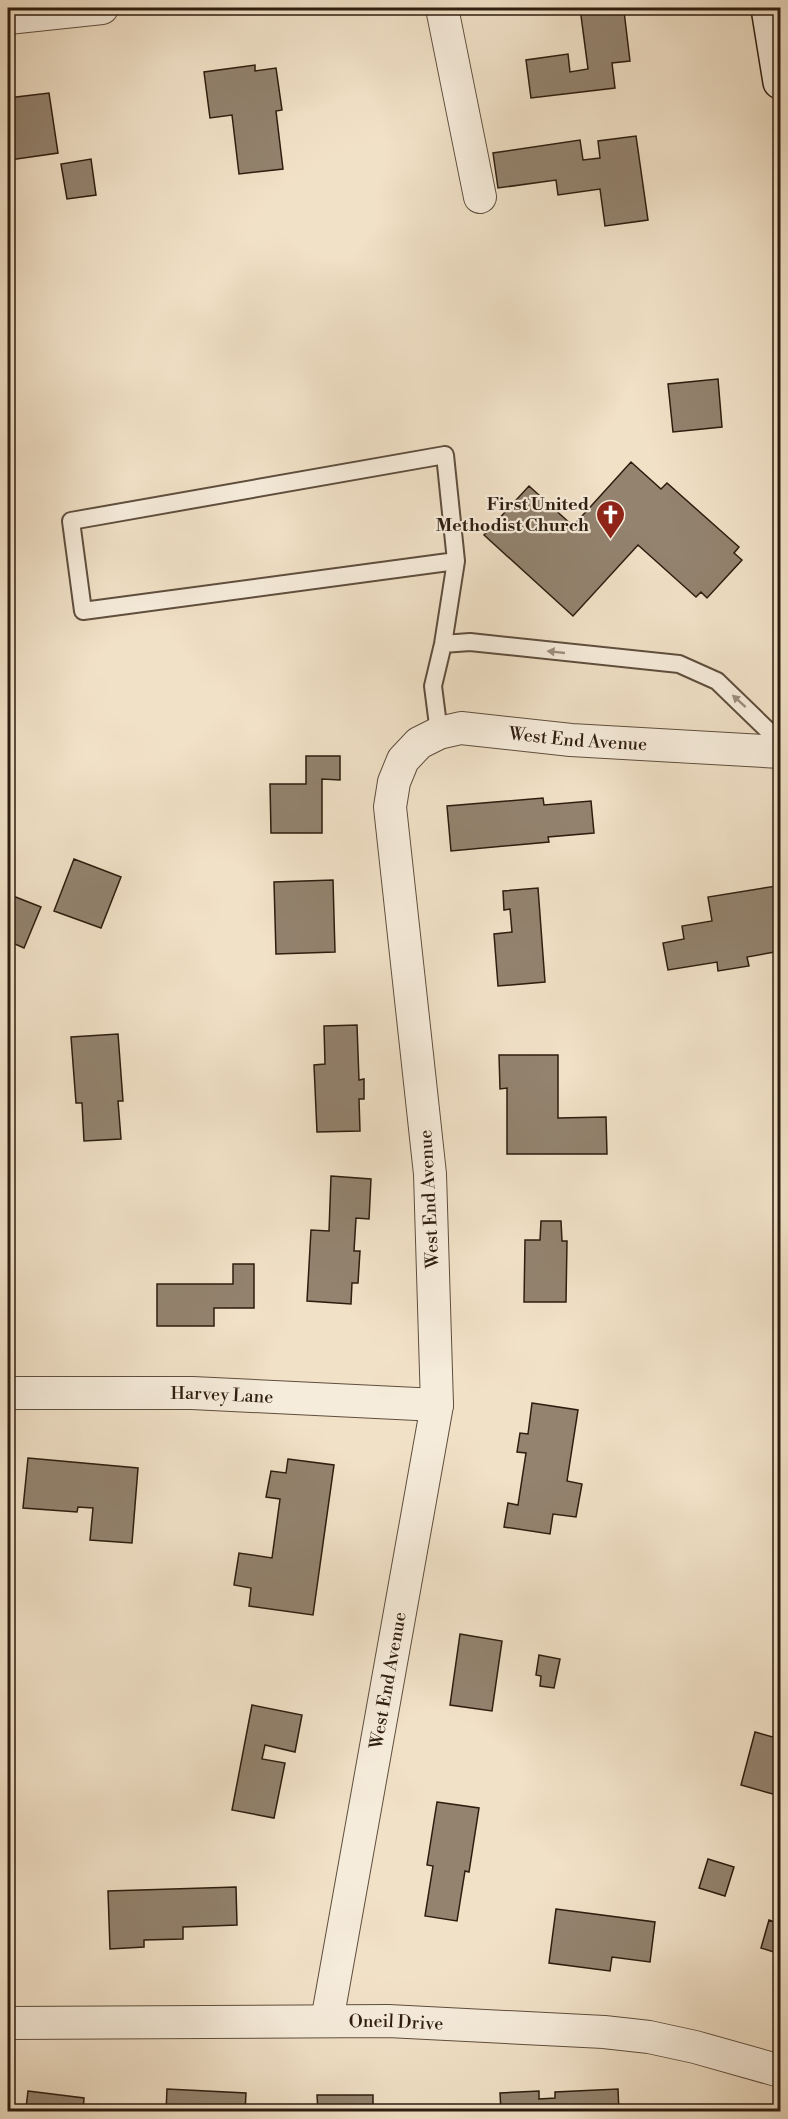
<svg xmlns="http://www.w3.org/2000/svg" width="788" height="2119" viewBox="0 0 788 2119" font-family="'Libre Bodoni',serif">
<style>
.building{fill:#93836f;stroke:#2e1d0f;stroke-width:1.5}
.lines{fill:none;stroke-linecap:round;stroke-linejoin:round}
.service-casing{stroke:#5f4e3d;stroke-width:20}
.minor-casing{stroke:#5f4e3d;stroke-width:34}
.secondary-casing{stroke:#2e1d0f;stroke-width:36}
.service{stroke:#f6ecdb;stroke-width:16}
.minor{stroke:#f6ecdb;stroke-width:32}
.secondary{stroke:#f6ecdb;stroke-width:33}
.oneway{fill:#9c8f7f}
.labels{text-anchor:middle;stroke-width:4.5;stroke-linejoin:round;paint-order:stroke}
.poi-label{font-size:18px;font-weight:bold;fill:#2e1d0f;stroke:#f6ecdb;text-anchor:end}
.street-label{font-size:18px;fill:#2e1d0f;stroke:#f6ecdb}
</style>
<rect width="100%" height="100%" fill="#f1e1c7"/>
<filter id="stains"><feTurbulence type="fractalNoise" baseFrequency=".00333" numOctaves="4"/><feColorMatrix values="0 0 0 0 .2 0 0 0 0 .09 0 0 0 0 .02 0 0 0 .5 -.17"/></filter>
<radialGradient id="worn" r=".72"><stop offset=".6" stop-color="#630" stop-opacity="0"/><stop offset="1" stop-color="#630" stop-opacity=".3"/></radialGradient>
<!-- building -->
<path class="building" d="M 580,8 L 608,8 L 609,13 L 624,11 L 630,61 L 612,63 L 615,88 L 531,98 L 526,60 L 568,54 L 570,72 L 588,69 Z
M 255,65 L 255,71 L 276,68 L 282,110 L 276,111 L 283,169 L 239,174 L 232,115 L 210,118 L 204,72 Z
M 49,93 L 58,153 L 10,160 L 8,98 Z
M 636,136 L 648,220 L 605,226 L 600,189 L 558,195 L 556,180 L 498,188 L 493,153 L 580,140 L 583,160 L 600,158 L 598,141 Z
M 91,159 L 96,195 L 67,199 L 61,164 Z
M 718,379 L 722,427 L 673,432 L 668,384 Z
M 631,462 L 661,489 L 667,483 L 739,547 L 734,553 L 742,560 L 707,598 L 701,592 L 696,597 L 638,545 L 573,616 L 484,535 L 529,486 L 573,526 Z
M 306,756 L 340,756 L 340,780 L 322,779 L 322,833 L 271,833 L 270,784 L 306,784 Z
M 543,798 L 544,805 L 591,801 L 594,833 L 548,837 L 549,842 L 451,851 L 447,806 Z
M 74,859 L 121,877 L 101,928 L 54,911 Z
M 333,880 L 335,952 L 276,954 L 274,882 Z
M 776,886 L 780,912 L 780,951 L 747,957 L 749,966 L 718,971 L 717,962 L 668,970 L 663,943 L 684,939 L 682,926 L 712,921 L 708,897 Z
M 538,888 L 545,982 L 498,986 L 494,934 L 512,932 L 510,909 L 504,910 L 503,891 Z
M 8,894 L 41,907 L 24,948 L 8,941 Z
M 357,1025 L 359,1080 L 364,1079 L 364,1099 L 359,1099 L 360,1131 L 317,1132 L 314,1065 L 325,1064 L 324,1026 Z
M 118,1034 L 123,1101 L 118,1101 L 121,1139 L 84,1141 L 82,1103 L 76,1103 L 71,1037 Z
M 499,1055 L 558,1055 L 558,1118 L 606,1117 L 607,1154 L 507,1154 L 507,1088 L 500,1089 Z
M 331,1176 L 371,1179 L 369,1219 L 356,1218 L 354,1251 L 360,1251 L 358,1283 L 352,1283 L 351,1304 L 307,1301 L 311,1230 L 329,1231 Z
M 541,1221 L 561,1221 L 562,1241 L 567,1241 L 566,1302 L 524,1302 L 525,1240 L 540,1240 Z
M 233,1264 L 254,1264 L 254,1308 L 214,1308 L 214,1326 L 157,1326 L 157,1284 L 233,1284 Z
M 532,1403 L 578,1410 L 567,1481 L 582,1484 L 576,1517 L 553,1514 L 550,1534 L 504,1527 L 508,1503 L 518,1505 L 526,1453 L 517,1452 L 520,1433 L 528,1434 Z
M 28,1458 L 138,1468 L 132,1543 L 90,1540 L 93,1508 L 78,1507 L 77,1512 L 23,1508 Z
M 288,1459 L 334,1465 L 313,1615 L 249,1606 L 251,1588 L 234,1585 L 239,1553 L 272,1558 L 280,1499 L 266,1497 L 271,1471 L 286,1473 Z
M 460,1634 L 502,1641 L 492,1711 L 450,1705 Z
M 539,1655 L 560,1659 L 554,1688 L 540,1686 L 541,1676 L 536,1675 Z
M 252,1705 L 302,1715 L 295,1752 L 265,1745 L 262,1759 L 285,1763 L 274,1818 L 232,1810 Z
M 755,1732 L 780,1739 L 780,1796 L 741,1785 Z
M 437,1802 L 479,1808 L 469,1872 L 465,1871 L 457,1921 L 425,1916 L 433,1866 L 427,1865 Z
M 708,1859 L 734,1867 L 725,1896 L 699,1888 Z
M 236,1887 L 237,1925 L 183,1927 L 183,1939 L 144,1940 L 144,1947 L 110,1949 L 108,1891 Z
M 556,1909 L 655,1922 L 650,1962 L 612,1957 L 610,1971 L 549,1963 Z
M 769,1920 L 780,1924 L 780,1954 L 761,1948 Z
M 167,2089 L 246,2093 L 245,2112 L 166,2112 Z
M 618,2089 L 619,2112 L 501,2112 L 500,2093 L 539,2091 L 539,2099 L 555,2098 L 555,2092 Z
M 28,2091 L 84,2098 L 83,2112 L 8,2112 L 8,2095 L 11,2095 L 9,2106 L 26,2108 Z
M 317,2095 L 373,2095 L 373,2112 L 318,2112 Z"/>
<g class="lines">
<defs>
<path id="service" d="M 443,644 L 470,642 L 679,664 L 717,681 L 780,742
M 439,733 L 433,686 L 443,644 L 456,561 L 445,455 L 71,521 L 83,611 L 456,561"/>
<g id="minor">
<path d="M 442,8 L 480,197"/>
<path d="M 8,18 L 102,8"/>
<path id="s1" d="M 8,1393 L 192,1393 L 437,1405"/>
<path id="s2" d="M 327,2021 L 437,1405 L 430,1174 L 390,807 L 394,782 L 403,760 L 419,743 L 439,733 L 461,728 L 571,740 L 780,752"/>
<path id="s3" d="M 8,2023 L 388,2021 L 604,2032 L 649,2037 L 695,2047 L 780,2071"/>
</g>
<path id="secondary" d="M 768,8 L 780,82"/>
</defs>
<!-- service casing -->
<use href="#service" class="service-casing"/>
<!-- minor casing -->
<use href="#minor" class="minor-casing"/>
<!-- secondary casing -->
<use href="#secondary" class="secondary-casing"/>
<!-- service -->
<use href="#service" class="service"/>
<!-- minor -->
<use href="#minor" class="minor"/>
<!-- secondary -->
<use href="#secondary" class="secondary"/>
</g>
<!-- one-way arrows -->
<defs><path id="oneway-solid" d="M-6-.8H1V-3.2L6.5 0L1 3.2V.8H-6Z" transform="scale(1.5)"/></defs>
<g class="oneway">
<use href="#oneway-solid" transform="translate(556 652) rotate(-174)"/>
<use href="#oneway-solid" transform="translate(739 701) rotate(-138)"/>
</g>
<!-- icons -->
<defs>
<symbol id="church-pin" viewBox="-11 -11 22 30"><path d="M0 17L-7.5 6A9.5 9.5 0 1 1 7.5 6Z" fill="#8f2418" stroke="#f6ecdb"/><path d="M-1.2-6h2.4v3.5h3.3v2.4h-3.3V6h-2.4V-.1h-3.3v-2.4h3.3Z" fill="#fff"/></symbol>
</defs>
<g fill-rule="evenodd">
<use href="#church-pin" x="594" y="498" width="33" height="45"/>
</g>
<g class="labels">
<!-- poi labels -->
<g class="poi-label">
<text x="589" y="510">First United<tspan x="589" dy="21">Methodist Church</tspan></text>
</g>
<!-- street labels -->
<g class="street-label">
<text dy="6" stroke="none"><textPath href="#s2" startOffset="1461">West End Avenue</textPath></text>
<text transform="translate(429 1199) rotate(-93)" y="6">West End Avenue</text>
<text dy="6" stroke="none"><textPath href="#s1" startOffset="214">Harvey Lane</textPath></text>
<text dy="6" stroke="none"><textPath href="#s2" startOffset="346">West End Avenue</textPath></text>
<text dy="6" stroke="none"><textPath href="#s3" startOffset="388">Oneil Drive</textPath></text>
</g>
</g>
<!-- margin -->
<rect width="788" height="2119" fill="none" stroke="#f1e1c7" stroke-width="30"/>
<rect x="9" y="9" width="770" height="2101" fill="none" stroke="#2e1d0f" stroke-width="3"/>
<rect x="15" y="15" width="758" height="2089" fill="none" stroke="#2e1d0f" stroke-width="1.5"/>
<rect width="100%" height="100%" filter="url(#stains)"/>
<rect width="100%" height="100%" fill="url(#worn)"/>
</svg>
